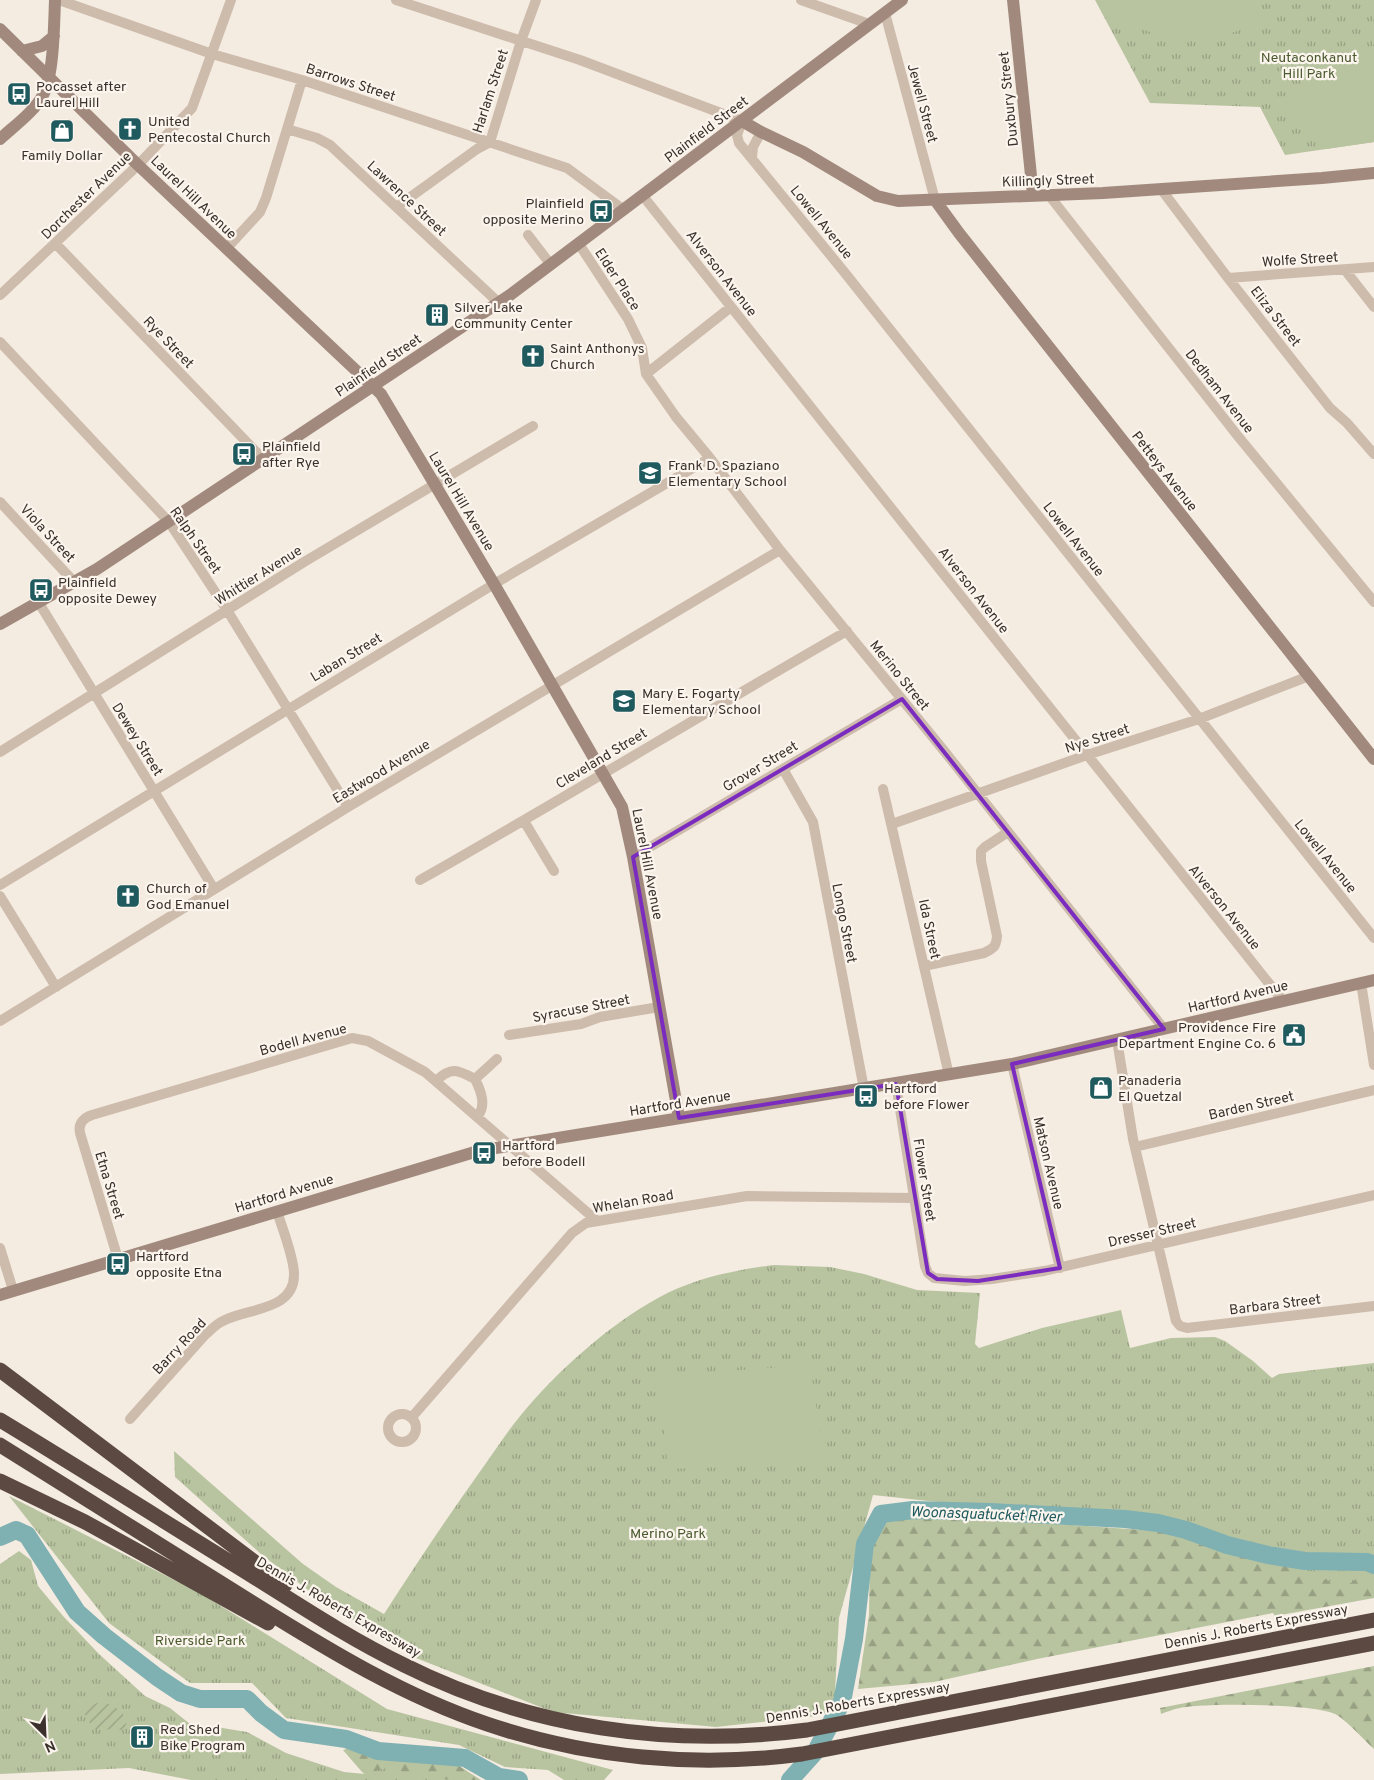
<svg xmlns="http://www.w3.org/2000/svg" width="1374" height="1780" viewBox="0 0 1374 1780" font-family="Overpass,sans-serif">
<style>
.forest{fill:url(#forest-firs)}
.park{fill:url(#park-tufts)}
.garden{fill:url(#garden-furrows)}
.pitch{fill:#b8c4a0}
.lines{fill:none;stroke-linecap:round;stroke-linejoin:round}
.river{stroke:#7fb0b2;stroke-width:18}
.street{stroke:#cdbbac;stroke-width:10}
.secondary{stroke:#a18a7d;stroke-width:12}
.highway{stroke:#5c4a42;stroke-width:15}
.marked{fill:none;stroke:#7b2cbf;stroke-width:4;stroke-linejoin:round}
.labels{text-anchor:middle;stroke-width:4.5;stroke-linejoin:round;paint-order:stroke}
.park-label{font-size:14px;fill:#4a5a2e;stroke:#fbf5ee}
.street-label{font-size:14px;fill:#3b302b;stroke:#fbf5ee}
.poi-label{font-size:14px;fill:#3b302b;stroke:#fbf5ee;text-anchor:start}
.water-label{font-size:15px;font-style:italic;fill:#1f5a5e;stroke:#fbf5ee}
</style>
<defs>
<pattern id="forest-firs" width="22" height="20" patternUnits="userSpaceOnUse" patternTransform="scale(1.25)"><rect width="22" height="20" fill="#b8c4a0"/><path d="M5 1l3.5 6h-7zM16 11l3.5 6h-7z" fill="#97a083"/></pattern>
<pattern id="park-tufts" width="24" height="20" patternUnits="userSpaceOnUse" patternTransform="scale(1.25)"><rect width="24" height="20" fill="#b8c4a0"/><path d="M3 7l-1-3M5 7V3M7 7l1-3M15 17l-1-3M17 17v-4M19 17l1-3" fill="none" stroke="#97a083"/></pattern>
<pattern id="garden-furrows" width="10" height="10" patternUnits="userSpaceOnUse" patternTransform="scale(1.25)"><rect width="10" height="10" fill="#b8c4a0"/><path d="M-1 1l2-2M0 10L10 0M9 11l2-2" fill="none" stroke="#97a083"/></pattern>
</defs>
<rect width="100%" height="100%" fill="#f4ebe1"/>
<!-- forest -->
<path class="forest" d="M 929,1511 L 1028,1522 L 1172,1532 L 1196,1537 L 1221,1550 L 1293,1567 L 1361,1569 L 1374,1571 L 1374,1598 L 1275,1616 L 1273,1613 L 1037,1659 L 934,1682 L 858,1689 L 869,1615 L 870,1547 L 874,1534 L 886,1518 L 898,1513 Z
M 1374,1666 L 1374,1749 C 1362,1738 1350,1724 1337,1715 C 1319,1703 1203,1703 1180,1708 C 1173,1709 1167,1712 1161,1714 L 1160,1708 Z
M 360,1745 L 380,1747 L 423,1759 L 456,1764 L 481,1780 L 372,1780 L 362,1772 L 343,1750 Z"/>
<!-- park -->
<path class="park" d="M 1095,0 L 1374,0 L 1374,142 L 1285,155 L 1260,107 L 1150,103 Z
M 774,1265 L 830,1267 L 864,1274 L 917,1290 L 980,1293 L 975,1344 L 979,1348 L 1042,1328 L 1121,1310 L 1130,1348 L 1171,1338 L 1215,1337 L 1225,1341 L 1253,1361 L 1272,1378 L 1279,1374 L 1374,1363 L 1374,1566 L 1345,1587 L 1188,1529 L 873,1495 L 839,1618 L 834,1710 L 816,1716 L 716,1727 L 553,1712 L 416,1658 L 378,1636 L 316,1596 L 262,1555 L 175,1477 L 174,1451 L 303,1564 L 336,1587 L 384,1614 C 415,1566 446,1519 479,1473 C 493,1454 506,1433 521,1415 C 556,1372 610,1324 658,1298 C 694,1278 735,1270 774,1265 Z
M 9,1496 L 200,1593 L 387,1709 L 613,1770 L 604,1780 L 564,1780 L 548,1770 L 505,1767 L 459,1745 L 286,1718 L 252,1683 L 190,1683 L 109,1623 Z
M 19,1551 L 31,1560 L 38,1586 L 63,1616 L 99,1654 L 145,1696 L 170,1708 L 195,1728 L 210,1726 L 247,1732 L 286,1753 L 344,1772 L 365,1774 L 390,1767 L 406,1773 L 450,1780 L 191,1780 L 129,1768 L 0,1774 L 0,1564 Z"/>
<!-- garden -->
<path class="garden" d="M 102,1702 C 114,1705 120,1709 127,1720 L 124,1730 L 93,1729 L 81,1707 Z"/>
<!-- pitch -->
<path class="pitch" d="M 1099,0 L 1253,0 L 1263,23 L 1215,38 L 1164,37 L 1120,21 Z
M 1356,44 L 1374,65 L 1374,142 L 1326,149 L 1284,111 Z
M 810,1365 L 825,1463 L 668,1469 L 658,1376 Z"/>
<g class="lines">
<!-- river -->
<path class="river" d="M 0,1537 L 16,1530 L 27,1535 L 77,1612 L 104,1636 L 157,1677 L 181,1693 L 200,1699 L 247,1699 L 261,1713 L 284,1730 L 346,1739 L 378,1751 L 465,1758 L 499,1777 L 519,1780
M 790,1780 L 816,1751 L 842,1702 L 854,1639 L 865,1544 L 881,1514 L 913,1510 L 990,1512 L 1125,1519 L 1158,1523 L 1186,1530 L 1227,1545 L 1268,1555 L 1305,1561 L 1367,1562 L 1374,1565"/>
<!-- street -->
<path class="street" d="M 59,0 L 212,54 L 302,80 L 567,168 L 624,210
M 396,0 L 580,60 L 742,121 L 737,135 L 739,143 L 845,273 L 1374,938
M 801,0 L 869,24
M 885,13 L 935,200
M 287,129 L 317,138 L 330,145 L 499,303
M 752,157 L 753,147 L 761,132
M 1161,189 L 1228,278 L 1330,408 L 1347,423 L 1374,454
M 1048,194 L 1237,435 L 1374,602
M 643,196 L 1283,1001
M 398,206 L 477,149 L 490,142 L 521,41 L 536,0
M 528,235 L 551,265
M 55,243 L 263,459
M 579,244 L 628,319 L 642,348 L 646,374 L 676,417 L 710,458 L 780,550 L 945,752 L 1164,1029
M 226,249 L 260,212 L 266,198 L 302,80
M 1345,270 L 1374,307
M 1228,278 L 1374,267
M 0,295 L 138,165 L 192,108 L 231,0
M 0,342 L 169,522 L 227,610 L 348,807
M 646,374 L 731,307
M 0,502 L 75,583
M 39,603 L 214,889
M 0,752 L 304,562 L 533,426
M 783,769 L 813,822 L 864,1089
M 883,789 L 949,1075
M 524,821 L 554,871
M 892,824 L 1087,755 L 1199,719 L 1309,676
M 633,857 L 902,699
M 420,880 C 563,799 704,713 847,631
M 0,885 L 494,584 L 710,458
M 0,896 L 56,987
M 924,966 L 984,953 C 994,948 996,947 997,936 L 981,861 L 981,851 L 985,847 L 1008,832
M 1361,983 L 1374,1065
M 0,1021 L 348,807 L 780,550
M 509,1035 L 581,1024 L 600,1017 L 659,1007
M 1117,1040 L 1133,1139 L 1176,1321 L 1180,1326 L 1187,1328 L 1374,1306
M 1012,1064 L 1060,1268
M 475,1079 L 497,1059
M 436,1081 C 451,1066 458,1070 475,1079 C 481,1091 487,1106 477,1117
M 896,1084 L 925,1266 L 928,1273 L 934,1278 L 965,1281 L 992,1279 L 1044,1271 L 1374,1195
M 1135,1147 L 1374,1090
M 0,1248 L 13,1290
M 118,1259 L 80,1133 C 78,1124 83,1118 92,1115 L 352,1038 L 368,1041 L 425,1072 L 596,1220
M388 1428a14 14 0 1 1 28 0a14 14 0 1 1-28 0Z
M 412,1417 L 572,1233 L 586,1223 L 747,1196 L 914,1198
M 130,1419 L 205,1335 C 211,1330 216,1324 223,1321 C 247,1308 295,1311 294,1274 C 294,1257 282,1228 277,1211"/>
<!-- secondary -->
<path class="secondary" d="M 1013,0 L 1033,195
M 0,29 L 138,165 L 381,394 L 494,584 L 622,807 L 633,857 L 679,1118
M 22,51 L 42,46 L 54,36
M 742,121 L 761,132 L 803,152 L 877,196 L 898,201 L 1103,193 L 1322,178 L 1374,173
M 0,139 C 13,127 35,111 43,95 C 54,75 54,24 55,0
M 935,200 L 959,233 L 1374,759
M 0,624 L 97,569 L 510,295 L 902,0
M 0,1295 L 478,1151 L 1012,1064 L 1374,980"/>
<!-- highway -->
<path class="highway" d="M 0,1370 L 285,1585
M 0,1420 C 81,1469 162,1520 243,1570 C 296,1603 348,1638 404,1665 C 530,1728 669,1748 807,1730 L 1374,1620
M 0,1445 C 86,1498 170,1552 256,1605 C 330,1651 404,1696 487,1724 C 587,1758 697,1768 802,1754 L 1374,1643
M 0,1481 L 85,1522 L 268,1623"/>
</g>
<!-- marked area -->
<path class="marked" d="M 902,699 L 1164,1029 L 1012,1064 L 1060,1268 L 978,1281 L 937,1279 L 928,1273 L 896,1084 L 679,1118 L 633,857 Z"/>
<!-- icons -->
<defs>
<symbol id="bus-square" viewBox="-11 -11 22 22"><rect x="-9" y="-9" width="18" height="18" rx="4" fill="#1f5a5e" stroke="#fbf5ee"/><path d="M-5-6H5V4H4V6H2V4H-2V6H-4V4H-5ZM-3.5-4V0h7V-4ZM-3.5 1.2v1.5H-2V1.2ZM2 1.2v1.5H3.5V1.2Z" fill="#fff"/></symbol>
<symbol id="church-square" viewBox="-11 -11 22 22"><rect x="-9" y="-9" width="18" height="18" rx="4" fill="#1f5a5e" stroke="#fbf5ee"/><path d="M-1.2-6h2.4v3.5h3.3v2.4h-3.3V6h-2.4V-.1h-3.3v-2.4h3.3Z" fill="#fff"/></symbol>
<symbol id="shop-square" viewBox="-11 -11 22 22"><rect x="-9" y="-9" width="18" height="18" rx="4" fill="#1f5a5e" stroke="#fbf5ee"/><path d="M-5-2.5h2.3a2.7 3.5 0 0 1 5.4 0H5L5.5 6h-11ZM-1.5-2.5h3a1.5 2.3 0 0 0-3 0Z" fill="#fff"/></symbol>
<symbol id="building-square" viewBox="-11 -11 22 22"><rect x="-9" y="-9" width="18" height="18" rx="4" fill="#1f5a5e" stroke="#fbf5ee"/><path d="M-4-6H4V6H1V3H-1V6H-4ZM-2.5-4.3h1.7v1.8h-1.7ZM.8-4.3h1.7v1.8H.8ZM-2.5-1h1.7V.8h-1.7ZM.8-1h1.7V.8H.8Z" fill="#fff"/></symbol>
<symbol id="school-square" viewBox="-11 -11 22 22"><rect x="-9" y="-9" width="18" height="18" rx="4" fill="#1f5a5e" stroke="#fbf5ee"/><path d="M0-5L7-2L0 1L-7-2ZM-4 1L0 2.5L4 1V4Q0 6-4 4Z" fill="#fff"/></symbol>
<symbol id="civic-square" viewBox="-11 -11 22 22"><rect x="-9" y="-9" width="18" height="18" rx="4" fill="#1f5a5e" stroke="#fbf5ee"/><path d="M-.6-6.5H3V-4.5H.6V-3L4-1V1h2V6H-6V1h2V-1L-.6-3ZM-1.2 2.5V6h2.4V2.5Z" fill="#fff"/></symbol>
</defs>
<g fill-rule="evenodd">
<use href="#bus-square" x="5" y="80" width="28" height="28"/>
<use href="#church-square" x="116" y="115" width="28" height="28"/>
<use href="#shop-square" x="48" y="117" width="28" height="28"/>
<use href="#bus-square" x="587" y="197" width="28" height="28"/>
<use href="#building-square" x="423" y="301" width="28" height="28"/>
<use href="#church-square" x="519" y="342" width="28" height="28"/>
<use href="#bus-square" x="230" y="440" width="28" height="28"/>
<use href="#school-square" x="636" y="459" width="28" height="28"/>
<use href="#bus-square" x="27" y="576" width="28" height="28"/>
<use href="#school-square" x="610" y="687" width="28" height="28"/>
<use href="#church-square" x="114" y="882" width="28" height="28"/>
<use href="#civic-square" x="1280" y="1021" width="28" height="28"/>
<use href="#shop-square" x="1087" y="1074" width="28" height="28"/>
<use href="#bus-square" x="852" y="1082" width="28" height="28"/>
<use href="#bus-square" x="470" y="1139" width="28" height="28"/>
<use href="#bus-square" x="104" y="1250" width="28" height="28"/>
<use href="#building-square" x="128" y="1723" width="28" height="28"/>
</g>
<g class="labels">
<!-- park labels -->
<g class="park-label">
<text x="1309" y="62">Neutaconkanut<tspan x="1309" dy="16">Hill Park</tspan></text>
<text x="668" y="1538">Merino Park</text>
<text x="200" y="1645">Riverside Park</text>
</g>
<!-- street labels -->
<g class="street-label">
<text transform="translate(351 82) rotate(18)" y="5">Barrows Street</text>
<text transform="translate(490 91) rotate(-72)" y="5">Harlam Street</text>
<text transform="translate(1008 99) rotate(-96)" y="5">Duxbury Street</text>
<text transform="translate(923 103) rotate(75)" y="5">Jewell Street</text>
<text transform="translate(706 129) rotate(-37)" y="5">Plainfield Street</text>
<text transform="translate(1048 180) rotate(-2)" y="5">Killingly Street</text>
<text transform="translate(86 195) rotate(-44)" y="5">Dorchester Avenue</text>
<text transform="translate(194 197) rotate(44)" y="5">Laurel Hill Avenue</text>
<text transform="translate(407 198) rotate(43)" y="5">Lawrence Street</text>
<text transform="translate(822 222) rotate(51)" y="5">Lowell Avenue</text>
<text transform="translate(1300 259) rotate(-4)" y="5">Wolfe Street</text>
<text transform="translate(722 273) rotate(52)" y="5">Alverson Avenue</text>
<text transform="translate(618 279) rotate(57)" y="5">Elder Place</text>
<text transform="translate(1276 316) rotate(52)" y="5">Eliza Street</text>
<text transform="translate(169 342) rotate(46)" y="5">Rye Street</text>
<text transform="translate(378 365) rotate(-34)" y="5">Plainfield Street</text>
<text transform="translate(1220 391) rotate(52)" y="5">Dedham Avenue</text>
<text transform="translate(1165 471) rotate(52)" y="5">Petteys Avenue</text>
<text transform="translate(462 501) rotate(59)" y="5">Laurel Hill Avenue</text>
<text transform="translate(48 533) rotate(47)" y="5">Viola Street</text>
<text transform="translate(1074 539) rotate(52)" y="5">Lowell Avenue</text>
<text transform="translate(196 540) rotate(55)" y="5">Ralph Street</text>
<text transform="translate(258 575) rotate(-32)" y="5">Whittier Avenue</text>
<text transform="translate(974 590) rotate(52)" y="5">Alverson Avenue</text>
<text transform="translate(346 657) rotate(-31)" y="5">Laban Street</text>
<text transform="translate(900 675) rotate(51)" y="5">Merino Street</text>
<text transform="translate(1097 738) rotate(-18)" y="5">Nye Street</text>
<text transform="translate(138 739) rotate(58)" y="5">Dewey Street</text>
<text transform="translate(601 758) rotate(-31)" y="5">Cleveland Street</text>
<text transform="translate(760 766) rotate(-31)" y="5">Grover Street</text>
<text transform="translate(381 771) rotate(-31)" y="5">Eastwood Avenue</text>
<text transform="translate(1326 856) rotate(51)" y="5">Lowell Avenue</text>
<text transform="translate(648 864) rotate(79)" y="5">Laurel Hill Avenue</text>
<text transform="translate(1225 907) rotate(51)" y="5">Alverson Avenue</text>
<text transform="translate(845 923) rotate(79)" y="5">Longo Street</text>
<text transform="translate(930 929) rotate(78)" y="5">Ida Street</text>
<text transform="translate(1238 996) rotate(-13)" y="5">Hartford Avenue</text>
<text transform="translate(581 1008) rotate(-11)" y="5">Syracuse Street</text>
<text transform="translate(303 1039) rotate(-15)" y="5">Bodell Avenue</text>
<text transform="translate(680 1103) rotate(-9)" y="5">Hartford Avenue</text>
<text transform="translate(1251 1105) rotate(-13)" y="5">Barden Street</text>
<text transform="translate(1049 1163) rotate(77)" y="5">Matson Avenue</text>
<text transform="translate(925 1180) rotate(81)" y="5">Flower Street</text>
<text transform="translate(110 1185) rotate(73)" y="5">Etna Street</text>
<text transform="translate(284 1193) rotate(-17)" y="5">Hartford Avenue</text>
<text transform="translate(633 1201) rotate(-10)" y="5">Whelan Road</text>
<text transform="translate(1152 1232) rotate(-13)" y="5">Dresser Street</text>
<text transform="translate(1275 1304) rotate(-7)" y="5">Barbara Street</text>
<text transform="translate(179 1346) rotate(-47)" y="5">Barry Road</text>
<text transform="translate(339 1607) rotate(30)" y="5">Dennis J. Roberts Expressway</text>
<text transform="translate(1256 1626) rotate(-11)" y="5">Dennis J. Roberts Expressway</text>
<text transform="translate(858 1702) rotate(-10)" y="5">Dennis J. Roberts Expressway</text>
</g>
<!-- poi labels -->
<g class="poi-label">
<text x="36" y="91">Pocasset after<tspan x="36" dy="16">Laurel Hill</tspan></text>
<text x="148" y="126">United<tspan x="148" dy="16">Pentecostal Church</tspan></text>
<text x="62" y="160" text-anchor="middle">Family Dollar</text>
<text x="584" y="208" text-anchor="end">Plainfield<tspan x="584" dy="16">opposite Merino</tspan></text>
<text x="454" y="312">Silver Lake<tspan x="454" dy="16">Community Center</tspan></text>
<text x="550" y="353">Saint Anthonys<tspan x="550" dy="16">Church</tspan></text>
<text x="262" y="451">Plainfield<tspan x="262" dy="16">after Rye</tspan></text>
<text x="668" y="470">Frank D. Spaziano<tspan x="668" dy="16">Elementary School</tspan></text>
<text x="58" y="587">Plainfield<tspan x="58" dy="16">opposite Dewey</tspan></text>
<text x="642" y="698">Mary E. Fogarty<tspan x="642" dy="16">Elementary School</tspan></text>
<text x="146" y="893">Church of<tspan x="146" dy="16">God Emanuel</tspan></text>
<text x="1276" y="1032" text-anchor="end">Providence Fire<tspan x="1276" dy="16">Department Engine Co. 6</tspan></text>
<text x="1118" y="1085">Panaderia<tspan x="1118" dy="16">El Quetzal</tspan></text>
<text x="884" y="1093">Hartford<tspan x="884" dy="16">before Flower</tspan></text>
<text x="502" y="1150">Hartford<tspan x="502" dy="16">before Bodell</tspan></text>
<text x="136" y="1261">Hartford<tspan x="136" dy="16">opposite Etna</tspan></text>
<text x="160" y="1734">Red Shed<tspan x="160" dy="16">Bike Program</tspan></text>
</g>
<!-- water labels -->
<g class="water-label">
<text transform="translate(986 1514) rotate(2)" y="5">Woonasquatucket River</text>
</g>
</g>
<!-- north arrow -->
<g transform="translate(45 1735) rotate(156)" stroke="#fbf5ee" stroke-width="4" paint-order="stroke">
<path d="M0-4L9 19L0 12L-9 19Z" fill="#3b302b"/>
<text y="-8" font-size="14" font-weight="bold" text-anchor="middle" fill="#3b302b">N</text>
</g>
</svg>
